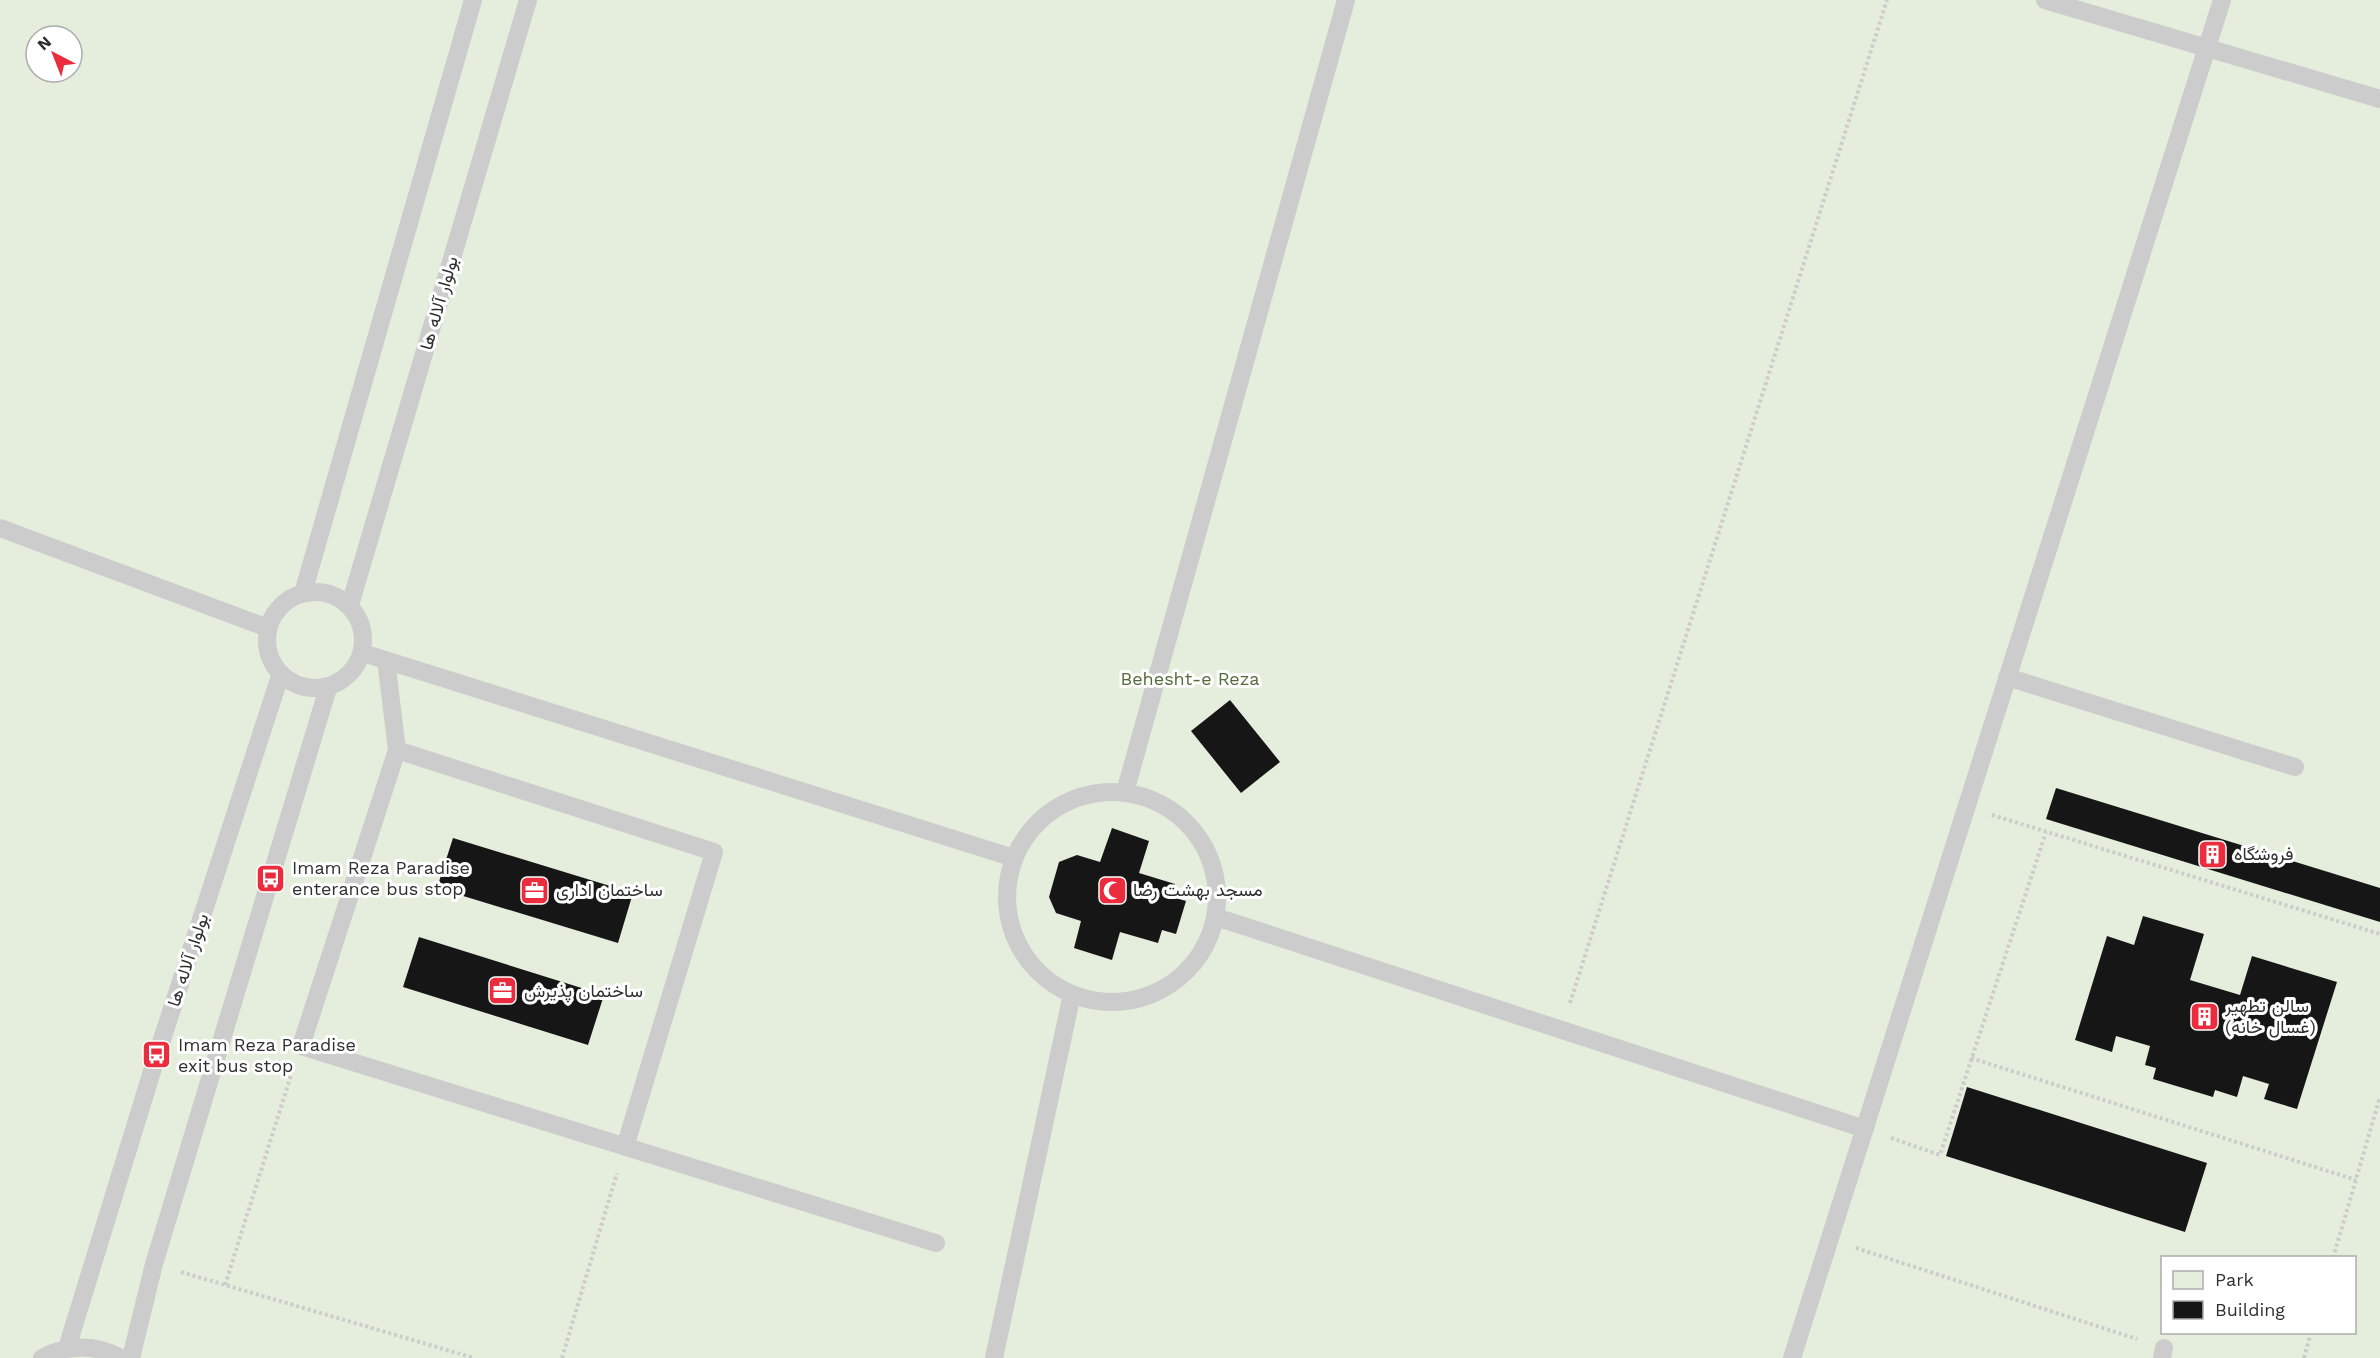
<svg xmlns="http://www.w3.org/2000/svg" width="2380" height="1358" viewBox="0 0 2380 1358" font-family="'Work Sans',Vazirmatn,sans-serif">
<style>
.green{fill:#e5eddc;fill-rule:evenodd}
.building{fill:#161616}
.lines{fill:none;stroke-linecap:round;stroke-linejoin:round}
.path{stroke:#ccc;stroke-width:4;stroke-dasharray:3 3;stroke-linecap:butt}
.lane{stroke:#ccc;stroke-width:18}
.labels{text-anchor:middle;stroke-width:6;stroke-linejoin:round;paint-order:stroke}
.street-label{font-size:18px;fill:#2f2f2f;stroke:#fff}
.park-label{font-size:18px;fill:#536c3a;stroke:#fff}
.poi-label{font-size:18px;fill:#2f2f2f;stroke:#fff;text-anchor:start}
</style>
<rect width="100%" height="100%" fill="#fff"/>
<!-- green -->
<path class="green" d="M 0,0 L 2380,0 L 2380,1358 L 0,1358 ZM 36,36 L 72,36 L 72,72 L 36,72 ZM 2162,1258 L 2354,1258 L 2354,1332 L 2162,1332 Z"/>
<!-- building -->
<path class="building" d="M 1230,700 L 1280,762 L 1241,793 L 1191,731 Z
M 2056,788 L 2380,888 L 2380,922 L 2046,819 Z
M 1112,828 L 1149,841 L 1139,873 L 1175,884 L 1172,897 L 1186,901 L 1176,934 L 1162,930 L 1158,943 L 1120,932 L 1112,960 L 1074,948 L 1081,921 L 1056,913 L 1049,897 L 1059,862 L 1077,855 L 1100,862 Z
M 453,838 L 633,893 L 618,943 L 437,888 Z
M 2143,916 L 2204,934 L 2190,980 L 2240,995 L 2252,956 L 2337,982 L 2297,1109 L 2264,1099 L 2269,1084 L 2243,1076 L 2237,1097 L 2215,1090 L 2213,1097 L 2153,1079 L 2156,1068 L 2145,1065 L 2150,1046 L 2116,1036 L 2112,1052 L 2075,1040 L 2107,936 L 2134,945 Z
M 419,937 L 604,995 L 588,1045 L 403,987 Z
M 1967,1087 L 2207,1163 L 2185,1232 L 1946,1156 Z"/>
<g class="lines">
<!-- path -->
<path class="path" d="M 1992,815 L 2380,934
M 1570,1003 L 1887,0
M 1971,1058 L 2356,1180
M 1891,1138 L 1940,1155 L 2046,832
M 1856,1248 L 2137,1339
M 2333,1258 L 2380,1097
M 181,1272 L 474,1358
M 225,1285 L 292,1072
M 562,1358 L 617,1173
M 2304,1358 L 2311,1332"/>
<!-- lane -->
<path class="lane" d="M 2045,0 L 2380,99
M 0,528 L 268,628
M267 640a48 48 0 1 1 96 0a48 48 0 1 1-96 0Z
M 303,593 L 473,0
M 350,605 L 528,0
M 363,653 L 1014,858
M 386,660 L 397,750 L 301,1046 L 936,1243
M 2007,677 L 2295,767
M 397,750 L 714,852 L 625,1147
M1007 897a105 105 0 1 1 210 0a105 105 0 1 1-210 0Z
M 1125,792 L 1346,0
M 1216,917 L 1865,1129
M 67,1348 L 157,1055 L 280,676
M 42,1358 C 67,1344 96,1344 121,1358
M 131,1358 L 154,1264 L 328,688
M 994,1358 L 1072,994
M 1792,1358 L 2222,0
M 2162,1358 L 2164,1348"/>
</g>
<!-- icons -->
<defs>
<symbol id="building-square" viewBox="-11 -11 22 22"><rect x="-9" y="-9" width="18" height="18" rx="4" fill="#eb2c3e" stroke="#fff"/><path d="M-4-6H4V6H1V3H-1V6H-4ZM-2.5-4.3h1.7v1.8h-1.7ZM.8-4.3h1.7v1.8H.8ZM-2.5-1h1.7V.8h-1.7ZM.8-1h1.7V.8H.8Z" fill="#fff"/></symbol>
<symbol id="bus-square" viewBox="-11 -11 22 22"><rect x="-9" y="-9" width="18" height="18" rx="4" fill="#eb2c3e" stroke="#fff"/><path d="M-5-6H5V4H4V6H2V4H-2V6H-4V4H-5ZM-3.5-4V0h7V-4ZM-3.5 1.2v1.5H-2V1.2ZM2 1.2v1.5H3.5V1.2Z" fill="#fff"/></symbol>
<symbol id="office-square" viewBox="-11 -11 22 22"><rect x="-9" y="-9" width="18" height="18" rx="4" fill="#eb2c3e" stroke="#fff"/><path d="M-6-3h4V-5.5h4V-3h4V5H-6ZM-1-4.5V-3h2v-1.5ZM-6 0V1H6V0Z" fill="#fff"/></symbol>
<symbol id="mosque-square" viewBox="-11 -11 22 22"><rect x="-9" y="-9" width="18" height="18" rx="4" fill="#eb2c3e" stroke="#fff"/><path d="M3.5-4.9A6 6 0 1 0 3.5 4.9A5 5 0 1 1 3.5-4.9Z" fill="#fff"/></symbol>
</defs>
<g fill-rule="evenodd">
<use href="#building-square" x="2196" y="838" width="33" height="33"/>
<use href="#bus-square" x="254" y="862" width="33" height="33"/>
<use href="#office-square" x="518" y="874" width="33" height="33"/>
<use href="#mosque-square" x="1096" y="874" width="33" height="33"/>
<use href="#office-square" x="486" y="974" width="33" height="33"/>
<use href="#building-square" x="2188" y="1000" width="33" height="33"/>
<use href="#bus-square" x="140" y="1038" width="33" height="33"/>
</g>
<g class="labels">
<!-- street labels -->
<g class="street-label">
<text transform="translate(439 303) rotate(-74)" y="6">بولوار آلاله ها</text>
<text transform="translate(188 960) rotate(-72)" y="6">بولوار آلاله ها</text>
</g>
<!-- park labels -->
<g class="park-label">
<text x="1190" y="685">Behesht-e Reza</text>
</g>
<!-- poi labels -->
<g class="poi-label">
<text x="2234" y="860">فروشگاه</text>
<text x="292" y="874">Imam Reza Paradise<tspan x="292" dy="21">enterance bus stop</tspan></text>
<text x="556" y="896">ساختمان اداری</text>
<text x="1133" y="896">مسجد بهشت رضا</text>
<text x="524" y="997">ساختمان پذیرش</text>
<text x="2225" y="1012">سالن تطهیر<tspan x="2225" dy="21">(غسال خانه)</tspan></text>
<text x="178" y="1051">Imam Reza Paradise<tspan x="178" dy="21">exit bus stop</tspan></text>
</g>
</g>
<!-- legend -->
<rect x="2161" y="1256" width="195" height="78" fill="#ffffff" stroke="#acacac" stroke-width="1.5"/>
<rect x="2173" y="1271" width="30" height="18" fill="#e5eddc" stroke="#acacac" stroke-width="1.5"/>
<text x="2215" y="1286" font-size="18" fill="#2f2f2f">Park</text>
<rect x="2173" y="1301" width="30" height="18" fill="#161616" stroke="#acacac" stroke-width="1.5"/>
<text x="2215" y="1316" font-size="18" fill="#2f2f2f">Building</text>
<!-- north arrow -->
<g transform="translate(54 54) rotate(318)"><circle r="28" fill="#ffffff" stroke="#acacac" stroke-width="1.5"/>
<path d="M0-4.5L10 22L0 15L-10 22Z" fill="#eb2c3e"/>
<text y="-9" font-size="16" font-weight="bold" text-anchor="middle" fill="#2f2f2f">N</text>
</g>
</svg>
